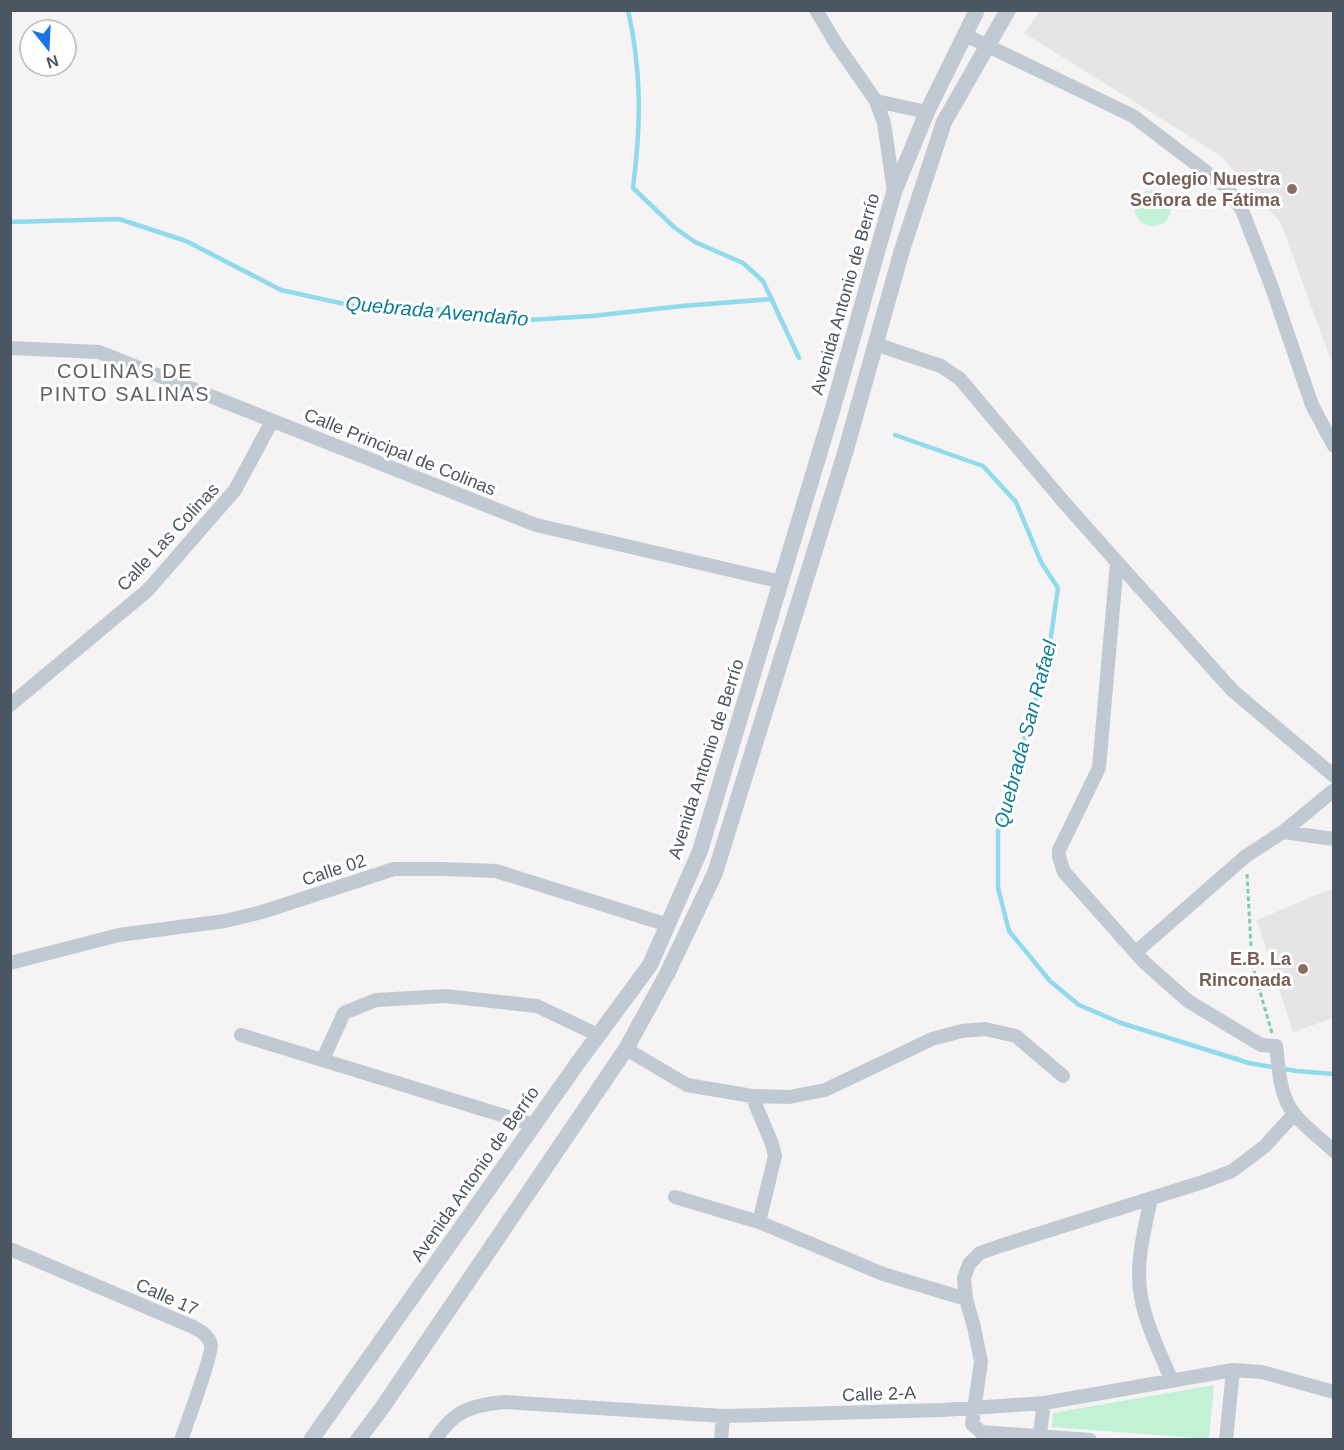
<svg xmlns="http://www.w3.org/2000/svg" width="1344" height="1450" viewBox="0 0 1344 1450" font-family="Helvetica,sans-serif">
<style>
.education{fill:#e6e4e5}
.green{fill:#c3f1d5}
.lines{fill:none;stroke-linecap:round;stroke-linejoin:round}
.stream{stroke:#90daee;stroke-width:4.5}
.path{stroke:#7ad0a6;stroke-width:3;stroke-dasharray:4.5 3;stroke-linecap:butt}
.minor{stroke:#c1cad2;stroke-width:14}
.tertiary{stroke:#c1cad2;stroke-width:16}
.education-dot{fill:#8d6e63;stroke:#fff;stroke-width:2}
.labels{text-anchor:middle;stroke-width:6;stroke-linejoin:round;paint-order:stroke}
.education-label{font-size:18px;font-weight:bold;fill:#785e54;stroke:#fff;text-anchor:end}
.street-label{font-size:18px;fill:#4a5661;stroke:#fff}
.water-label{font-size:20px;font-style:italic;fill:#0c7c9b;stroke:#fff}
.neighbourhood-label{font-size:20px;letter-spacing:1.5px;fill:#5f6368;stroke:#fff}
</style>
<rect width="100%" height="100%" fill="#f5f3f3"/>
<!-- education -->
<path class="education" d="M 1040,11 L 1333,11 L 1333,366 L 1281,223 L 1221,156 L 1024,33 Z
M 1333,888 L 1333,1018 L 1293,1032 L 1257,920 Z"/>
<!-- green -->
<path class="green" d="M1135 208a18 18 0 1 1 36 0a18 18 0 1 1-36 0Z
M 1214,1385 L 1209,1439 L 1052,1427 L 1053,1413 Z"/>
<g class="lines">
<!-- stream -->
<path class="stream" d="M 628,10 C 642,73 641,125 633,188 L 675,228 L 695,242 L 743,263 L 763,281 L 799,358
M 10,222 L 119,219 L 186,241 L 281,290 L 358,307 L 455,310 L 529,320 L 592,316 L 682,306 L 772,299
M 895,435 L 983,466 L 1016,502 L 1041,562 L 1058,588 L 1048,657 L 998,831 L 998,888 L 1009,931 L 1050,981 L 1079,1005 L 1121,1023 L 1249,1063 L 1296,1071 L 1334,1074"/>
<!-- path -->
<path class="path" d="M 1247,874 L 1252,964 L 1272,1033"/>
<!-- minor -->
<path class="minor" d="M 816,10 L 835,42 L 876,101 L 884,123 L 894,192
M 965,35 L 1133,116 L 1226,187 L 1242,210 L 1271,285 L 1312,405 L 1334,446
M 876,101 L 927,112
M 875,344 L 941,366 L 960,379 L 1062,500 L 1117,562 L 1099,768 L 1059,850 L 1059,857 L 1064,872 L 1144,962 L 1188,1001 L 1261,1045 L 1276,1046 C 1279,1069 1279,1096 1295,1115 C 1306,1128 1321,1139 1334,1151
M 10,348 L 99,352 L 536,525 L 782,582
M 1117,562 L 1233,691 L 1334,776
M 10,705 L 148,590 L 235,490 L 272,421
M 1283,832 L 1334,839
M 1136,952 L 1246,856 L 1283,832 L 1334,790
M 10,963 L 119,935 L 225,921 L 262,912 L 394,869 L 443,869 L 496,871 L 668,925
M 241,1035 L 534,1125
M 626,1049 L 687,1085 L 752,1096 L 789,1097 L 825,1090 L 932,1039 L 962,1031 L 985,1029 L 1016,1036 L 1063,1076
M 323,1059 L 344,1013 L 376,1000 L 445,996 L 537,1006 L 598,1035
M 752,1096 L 772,1144 L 775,1156 L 759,1222
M 675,1197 L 759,1222 L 883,1274 L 966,1299
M 1151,1199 C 1144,1231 1135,1264 1141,1297 C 1146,1325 1161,1355 1172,1381
M 10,1249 L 191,1326 C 199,1330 209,1335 211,1345 C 213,1353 186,1426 181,1440
M 435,1440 C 454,1410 472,1405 505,1402 L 723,1416 L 943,1410 L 1044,1403 L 1233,1370 L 1262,1372 L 1334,1392
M 721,1440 L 723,1416
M 1039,1440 L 1044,1403
M 1090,1440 L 981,1432 L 972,1424 L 981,1362 L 974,1327 L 966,1299 L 964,1278 L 969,1264 L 980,1253 L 1000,1246 L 1206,1181 L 1232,1171 L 1265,1146 L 1294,1114
M 1226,1440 L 1233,1370"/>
<!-- tertiary -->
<path class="tertiary" d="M 311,1440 L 577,1064 L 650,965 L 700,851 L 833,408 L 894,192 L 927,112 L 977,10
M 358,1440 L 382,1408 L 626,1049 L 667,974 L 715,873 L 845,453 L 902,250 L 944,122 L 1008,10"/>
</g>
<!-- markers -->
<g class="education-dot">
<circle cx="1292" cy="189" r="6"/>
<circle cx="1303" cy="969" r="6"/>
</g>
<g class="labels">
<!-- education labels -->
<g class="education-label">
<text x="1280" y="185">Colegio Nuestra<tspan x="1280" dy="21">Señora de Fátima</tspan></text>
<text x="1291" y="965">E.B. La<tspan x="1291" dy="21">Rinconada</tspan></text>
</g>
<!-- street labels -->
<g class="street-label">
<text transform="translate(845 294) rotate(-74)" y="6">Avenida Antonio de Berrío</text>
<text transform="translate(400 452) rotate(22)" y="6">Calle Principal de Colinas</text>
<text transform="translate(168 537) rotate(-47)" y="6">Calle Las Colinas</text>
<text transform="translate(706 759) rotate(-72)" y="6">Avenida Antonio de Berrío</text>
<text transform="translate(334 870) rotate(-18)" y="6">Calle 02</text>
<text transform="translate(475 1174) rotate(-55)" y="6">Avenida Antonio de Berrío</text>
<text transform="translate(167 1297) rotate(24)" y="6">Calle 17</text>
<text transform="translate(879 1394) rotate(-2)" y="6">Calle 2-A</text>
</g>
<!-- water labels -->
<g class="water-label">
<text transform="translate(437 311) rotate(5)" y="7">Quebrada Avendaño</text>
<text transform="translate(1025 734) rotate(-75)" y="7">Quebrada San Rafael</text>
</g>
<!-- neighbourhood labels -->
<g class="neighbourhood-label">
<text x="125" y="378">COLINAS DE<tspan x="125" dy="23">PINTO SALINAS</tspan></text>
</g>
</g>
<!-- border -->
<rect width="1344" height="1450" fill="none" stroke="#4a5661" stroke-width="24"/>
<!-- north arrow -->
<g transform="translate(48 48) rotate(162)"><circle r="28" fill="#ffffff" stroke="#b7bbc0" stroke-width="1.5"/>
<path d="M0-4.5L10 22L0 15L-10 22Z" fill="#1a73e8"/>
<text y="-9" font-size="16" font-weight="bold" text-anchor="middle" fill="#4a5661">N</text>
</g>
</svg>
